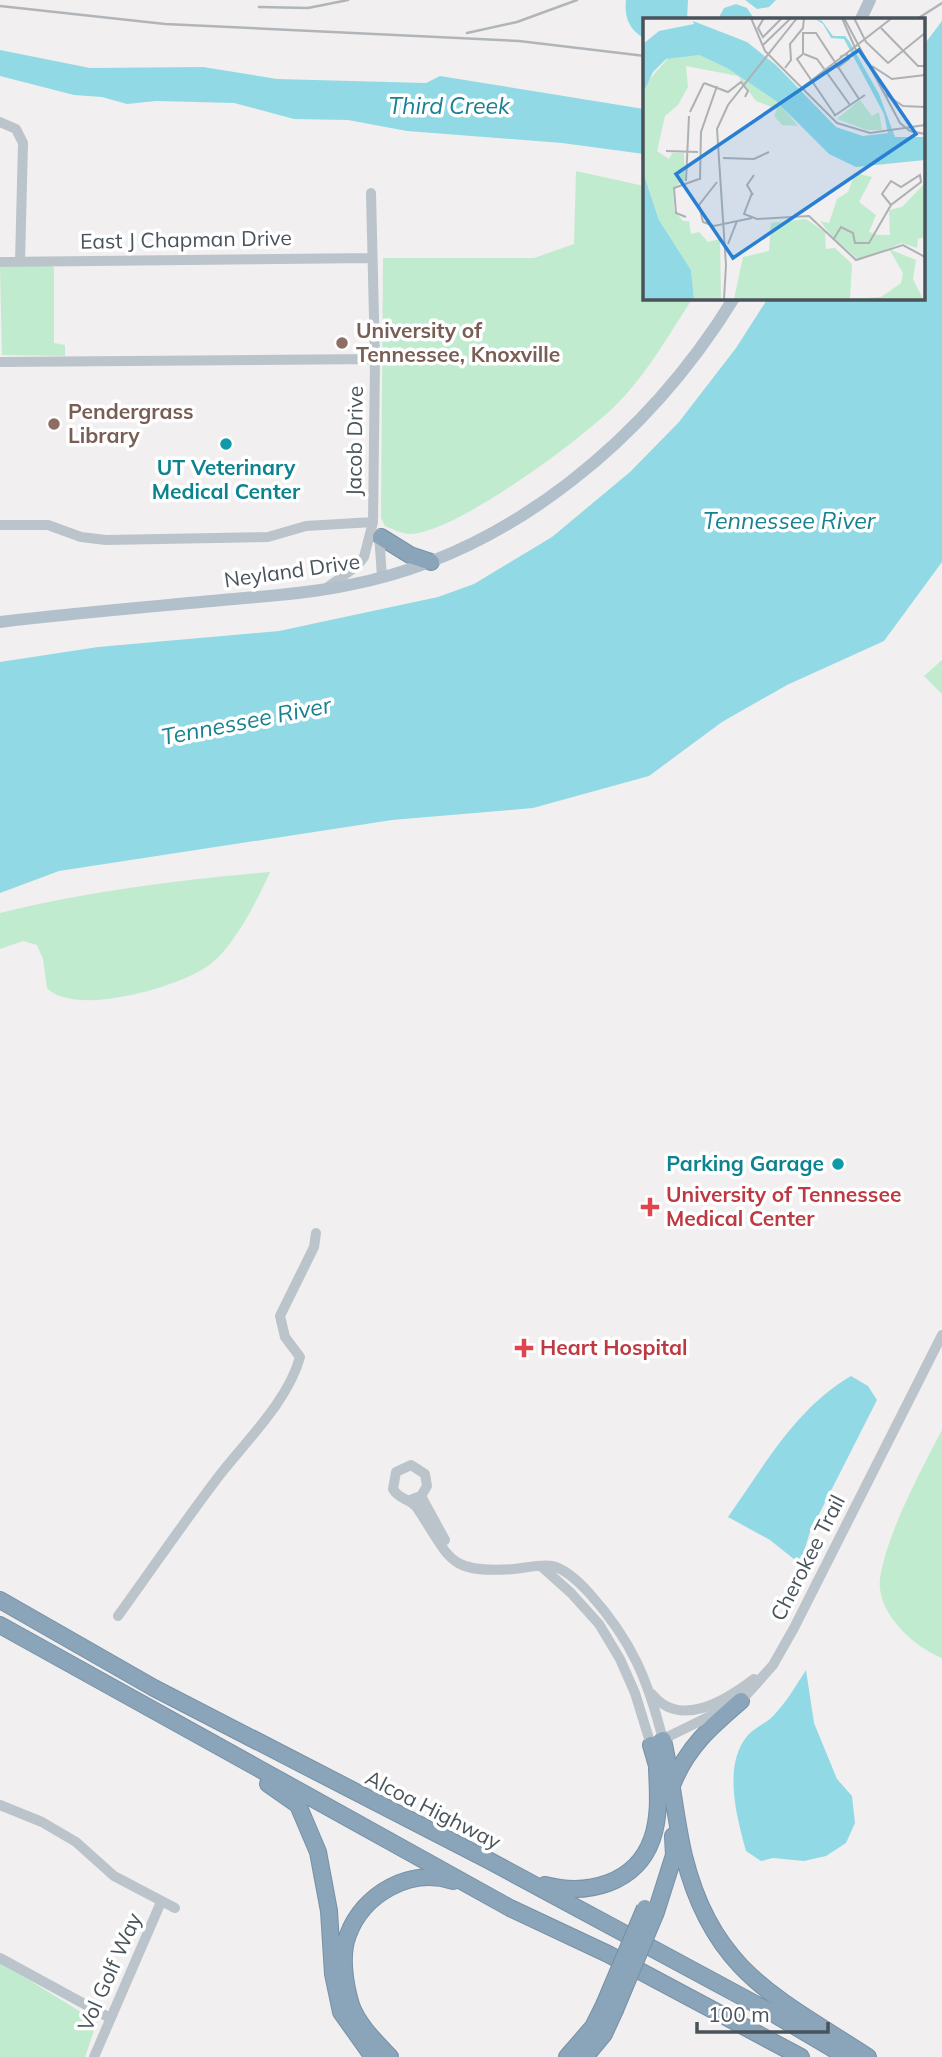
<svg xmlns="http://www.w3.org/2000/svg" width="942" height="2057" viewBox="0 0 942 2057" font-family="Mulish,sans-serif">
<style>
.green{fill:#c1ebce}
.water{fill:#91dae5}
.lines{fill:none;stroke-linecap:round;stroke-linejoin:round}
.highway-casing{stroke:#7690a6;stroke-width:18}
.minor{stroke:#bbc4cb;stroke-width:10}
.major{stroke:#b1c0cb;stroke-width:12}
.highway{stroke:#8aa5ba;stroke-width:16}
.rail{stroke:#b1b5b9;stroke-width:2.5}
.highway-bridge-casing{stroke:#7690a6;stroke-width:18;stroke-linecap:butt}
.highway-bridge{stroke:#8aa5ba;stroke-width:16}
.education-dot{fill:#8d6e63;stroke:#fff;stroke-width:2.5}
.culture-dot{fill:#0f9aa8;stroke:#fff;stroke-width:2.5}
.health-dot{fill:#e0444e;stroke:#fff;stroke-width:2.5}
.labels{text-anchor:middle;stroke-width:7;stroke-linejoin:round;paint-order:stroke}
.street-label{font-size:21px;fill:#48535b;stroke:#fff}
.education-label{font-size:21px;font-weight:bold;fill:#785e54;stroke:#fff;text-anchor:start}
.culture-label{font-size:21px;font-weight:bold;fill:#0d838f;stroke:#fff}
.health-label{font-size:21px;font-weight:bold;fill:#be3a42;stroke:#fff;text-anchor:start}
.water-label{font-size:23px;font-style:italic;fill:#168191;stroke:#fff}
.inset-road{fill:none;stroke:#adb1b4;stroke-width:2}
.view{fill:#2780d3;fill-opacity:0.15;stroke:#2780d3;stroke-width:3.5}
.inset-edge{fill:none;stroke:#48535b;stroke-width:3.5}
</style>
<rect width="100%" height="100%" fill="#f1efef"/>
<!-- green -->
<path class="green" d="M 576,171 L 644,186 L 645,298 L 693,298 C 669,334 646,376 614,407 C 580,440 456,533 410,534 C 403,534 392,529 385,526 L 381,518 L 383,258 L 534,258 L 574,244 Z
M 50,265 L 54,268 L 54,343 L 65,345 L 65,356 L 2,355 L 0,267 Z
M 942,660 L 942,694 L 924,676 Z
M 270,872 C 258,899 235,944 213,962 C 186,986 75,1018 47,988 L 43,959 L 37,945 L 23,941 L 0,949 L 0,913 C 89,891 179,880 270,872 Z
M 942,1430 L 942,1658 C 914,1647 876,1613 880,1579 C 886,1535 921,1470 942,1430 Z
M 0,1962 L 97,2022 L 85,2057 L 0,2057 Z"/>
<!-- water -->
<path class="water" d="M 626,0 L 688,0 L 687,19 L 645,19 L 644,38 C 629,30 624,17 626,0 Z
M 745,0 L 776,0 L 769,7 L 757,9 Z
M 736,4 L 747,8 L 754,19 L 718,19 L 724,8 Z
M 942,21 L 942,562 L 884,641 L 787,685 L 722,722 L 649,776 L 533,808 L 392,820 L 59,871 L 0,893 L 0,662 L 98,647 L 279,631 L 438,597 L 474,584 L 552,537 L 630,472 L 679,422 L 736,348 L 768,298 L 923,298 L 923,46 Z
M 0,50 L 90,68 L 203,67 L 277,79 L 426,83 L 440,76 L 644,109 L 644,154 L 562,143 L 407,131 L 348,120 L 294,119 L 234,103 L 156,101 L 127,104 L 102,97 L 74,95 L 0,76 Z
M 851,1376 L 868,1386 L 877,1400 L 810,1532 L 800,1564 L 770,1540 L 728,1517 C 764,1466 796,1408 851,1376 Z
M 806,1670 L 814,1723 L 837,1779 L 852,1796 L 855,1823 L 846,1843 L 826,1856 L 804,1861 L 773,1858 L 761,1861 L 746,1851 C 737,1818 722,1765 748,1735 C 754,1729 763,1724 770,1719 C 785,1705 795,1687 806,1670 Z"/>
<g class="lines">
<defs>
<path id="highway" d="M 381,537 L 410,555 L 431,562
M 0,1600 L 154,1688 L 490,1861 L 774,2014 L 847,2057
M 0,1625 L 510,1908 L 608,1954 L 801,2057
M 663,1740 C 672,1778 675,1818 684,1856 C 713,1972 776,1997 868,2057
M 651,1745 L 660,1776
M 673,1783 C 688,1746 712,1726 741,1701
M 268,1784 L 298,1805 L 318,1852 L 329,1911 L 333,1974 L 341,2012 L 373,2057
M 545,1885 C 587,1896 636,1884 652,1839 C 660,1816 658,1792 657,1769
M 656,1912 L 674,1855 L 673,1836
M 390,2057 C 376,2042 358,2025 351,2005 C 345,1985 340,1955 348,1935 C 363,1894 410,1867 453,1881
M 567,2057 L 593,2027 L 604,2005
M 585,2057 L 604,2034 L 615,2010"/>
</defs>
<!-- highway casing -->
<use href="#highway" class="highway-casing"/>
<!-- minor -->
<path class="minor" d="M 0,122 L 16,129 L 23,143 L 20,262
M 0,262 L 372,258
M 0,362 L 375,359
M 0,525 L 48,525 L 81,537 L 106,540 L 268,537 L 306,526 L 373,522
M 379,534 L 382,577
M 325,589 L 357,566 L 364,557 L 373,522 L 375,359 L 371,193
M 421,1496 L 445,1540
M 410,1500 L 421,1496 L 427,1486 L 425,1474 L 411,1465 L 396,1472 L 393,1489 C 399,1500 410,1498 417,1508 C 451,1558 446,1574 514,1569 C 525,1568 541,1564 552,1566 C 566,1569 581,1584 590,1594 C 632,1641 648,1680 663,1740
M 542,1567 L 571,1593 L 599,1624 L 620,1659 L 635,1693 L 651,1745 L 741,1701 L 773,1665 L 794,1628 L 942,1335
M 118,1616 C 152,1569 184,1522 219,1476 C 246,1441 288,1401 300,1357 L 285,1337 L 280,1316 L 314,1247 L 316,1233
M 652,1694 C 680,1729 725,1701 754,1679
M 0,1805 L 42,1822 L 76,1842 L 114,1876 L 175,1908
M 0,1958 L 110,2018
M 94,2057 L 161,1902"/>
<!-- major -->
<path class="major" d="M 861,19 L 870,0
M 0,622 C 74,613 148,607 222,600 C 264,596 307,594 349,585 C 511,554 649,436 734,298"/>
<!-- highway -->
<use href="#highway" class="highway"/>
<!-- rail -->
<path class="rail" d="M 0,6 L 165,24 L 519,41 L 645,56
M 259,7 L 308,8 L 348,0
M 917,19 L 942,3
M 467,33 L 517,22 L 577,0"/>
<defs>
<path id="highway-bridge" d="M 604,2005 L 645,1908
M 615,2010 L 656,1912"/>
</defs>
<!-- highway-bridge casing -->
<use href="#highway-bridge" class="highway-bridge-casing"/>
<!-- highway-bridge -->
<use href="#highway-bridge" class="highway-bridge"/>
</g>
<!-- markers -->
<g class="education-dot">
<circle cx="342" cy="343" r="7"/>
<circle cx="54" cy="424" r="7"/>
</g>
<g class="culture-dot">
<circle cx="226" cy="444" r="7"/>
<circle cx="838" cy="1164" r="7"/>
</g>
<g class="health-dot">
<path d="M646.5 1196.5h7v7h7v7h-7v7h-7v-7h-7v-7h7z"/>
<path d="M520.5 1337.5h7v7h7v7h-7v7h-7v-7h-7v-7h7z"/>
</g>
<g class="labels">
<!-- street labels -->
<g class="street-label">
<text transform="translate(186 240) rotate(-1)" y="7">East J Chapman Drive</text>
<text transform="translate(355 441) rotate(-89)" y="7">Jacob Drive</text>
<text transform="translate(292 571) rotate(-8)" y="7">Neyland Drive</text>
<text transform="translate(808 1558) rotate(-63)" y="7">Cherokee Trail</text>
<text transform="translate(433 1810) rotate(27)" y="7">Alcoa Highway</text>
<text transform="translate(110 1972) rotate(-66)" y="7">Vol Golf Way</text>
</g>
<!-- education labels -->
<g class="education-label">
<text x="356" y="338">University of<tspan x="356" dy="24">Tennessee, Knoxville</tspan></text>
<text x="68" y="419">Pendergrass<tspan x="68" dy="24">Library</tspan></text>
</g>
<!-- culture labels -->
<g class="culture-label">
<text x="226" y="475">UT Veterinary<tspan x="226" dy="24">Medical Center</tspan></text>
<text x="824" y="1171" text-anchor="end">Parking Garage</text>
</g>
<!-- health labels -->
<g class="health-label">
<text x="666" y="1202">University of Tennessee<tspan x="666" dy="24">Medical Center</tspan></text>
<text x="540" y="1355">Heart Hospital</text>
</g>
<!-- water labels -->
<g class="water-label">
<text x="449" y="114">Third Creek</text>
<text x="789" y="529">Tennessee River</text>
<text transform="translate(246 721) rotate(-11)" y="8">Tennessee River</text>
</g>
</g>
<!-- overview -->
<g transform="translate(643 18)">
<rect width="282" height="282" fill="#f1efef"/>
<path d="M 56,37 L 84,50 L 136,85 L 155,108 L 139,107 L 131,98 L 134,91 L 113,83 L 95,58 L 43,48 L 45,69 L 35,87 L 22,98 L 14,133 L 26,141 L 29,135 L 41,135 L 42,162 L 30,170 L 31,192 L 40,203 L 46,203 L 48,216 L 56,214 L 65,224 L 77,221 L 78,280 L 67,281 L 51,281 L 48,252 L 16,202 L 0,154 L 0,75 L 5,63 L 26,39 ZM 217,82 L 229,98 L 236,94 L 239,112 L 224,112 L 194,101 ZM 212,155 L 229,159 L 216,184 L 233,197 L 226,214 L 235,217 L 247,217 L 246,192 L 259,189 L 282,165 L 282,219 L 275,221 L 274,230 L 259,225 L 216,242 L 190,220 L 177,203 L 186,205 L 194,181 L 205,174 ZM 163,201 L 182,214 L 183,231 L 192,230 L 209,246 L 207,281 L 91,281 L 100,239 L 126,233 L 128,205 ZM 246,231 L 273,242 L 270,261 L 280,281 L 209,281 L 238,279 L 258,265 L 260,255 Z" fill="#c1ebce"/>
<path d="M 171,0 L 179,3 L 190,18 L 202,18 L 206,23 L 236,76 L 252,119 L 282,119 L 282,142 L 213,149 L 186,136 L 133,83 L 84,50 L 56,37 L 23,41 L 10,54 L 0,75 L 0,26 L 16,13 L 51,6 L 50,3 L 104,24 L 133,47 L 193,109 L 220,118 L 245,115 L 241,96 L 201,21 L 188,20 L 180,6 ZM 0,154 L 16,202 L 48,252 L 51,281 L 0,281 Z" fill="#91dae5"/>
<path class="inset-road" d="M 108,0 L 122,33 L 194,105 L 227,115 L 282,107M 121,0 L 115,10 L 120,19 L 139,0M 199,0 L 213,32M 201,0 L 257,105 L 267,113 L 282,116M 211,0 L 223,24 L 245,45 L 282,15M 238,10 L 275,48 L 282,48M 119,28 L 148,0M 160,36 L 160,15 L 173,15 L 216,81M 160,36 L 154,41 L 192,97M 161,36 L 174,41 L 207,87M 229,48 L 249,61 L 282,57M 142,50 L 148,42 L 147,26 L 160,10 L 161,0M 194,50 L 206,41 L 204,36 L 197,39M 61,65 L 85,74 L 98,64 L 105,73 L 102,79M 160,69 L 249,0M 242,76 L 260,88 L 282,89M 47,94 L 61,65M 191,98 L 222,77M 23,133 L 55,134M 80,140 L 111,141 L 126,134M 57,162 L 58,114 L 74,68M 43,163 L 46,98M 74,164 L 56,187 L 60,204 L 71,208 L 109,200M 109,175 L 101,196 L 114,201 L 166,198 L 213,242 L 260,227 L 282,239M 110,177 L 104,167 L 111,157M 43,199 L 33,195 L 31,170 L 56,161M 190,222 L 198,209 L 210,215 L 212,225 L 226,225 L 248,187 L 278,164 L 277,157 L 258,169 L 248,163 L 239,176 L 248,187M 85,226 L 94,203M 81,281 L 83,247 L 74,111 L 85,87 L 154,0"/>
<path class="view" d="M 216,32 L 273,116 L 90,240 L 33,156 Z"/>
<rect width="282" height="282" class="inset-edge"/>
</g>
<!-- scale -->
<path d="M697 2022v10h131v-10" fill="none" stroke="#48535b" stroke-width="3.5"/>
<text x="708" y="2022" font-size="21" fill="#48535b" stroke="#ffffff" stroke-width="5" paint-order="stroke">100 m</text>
</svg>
